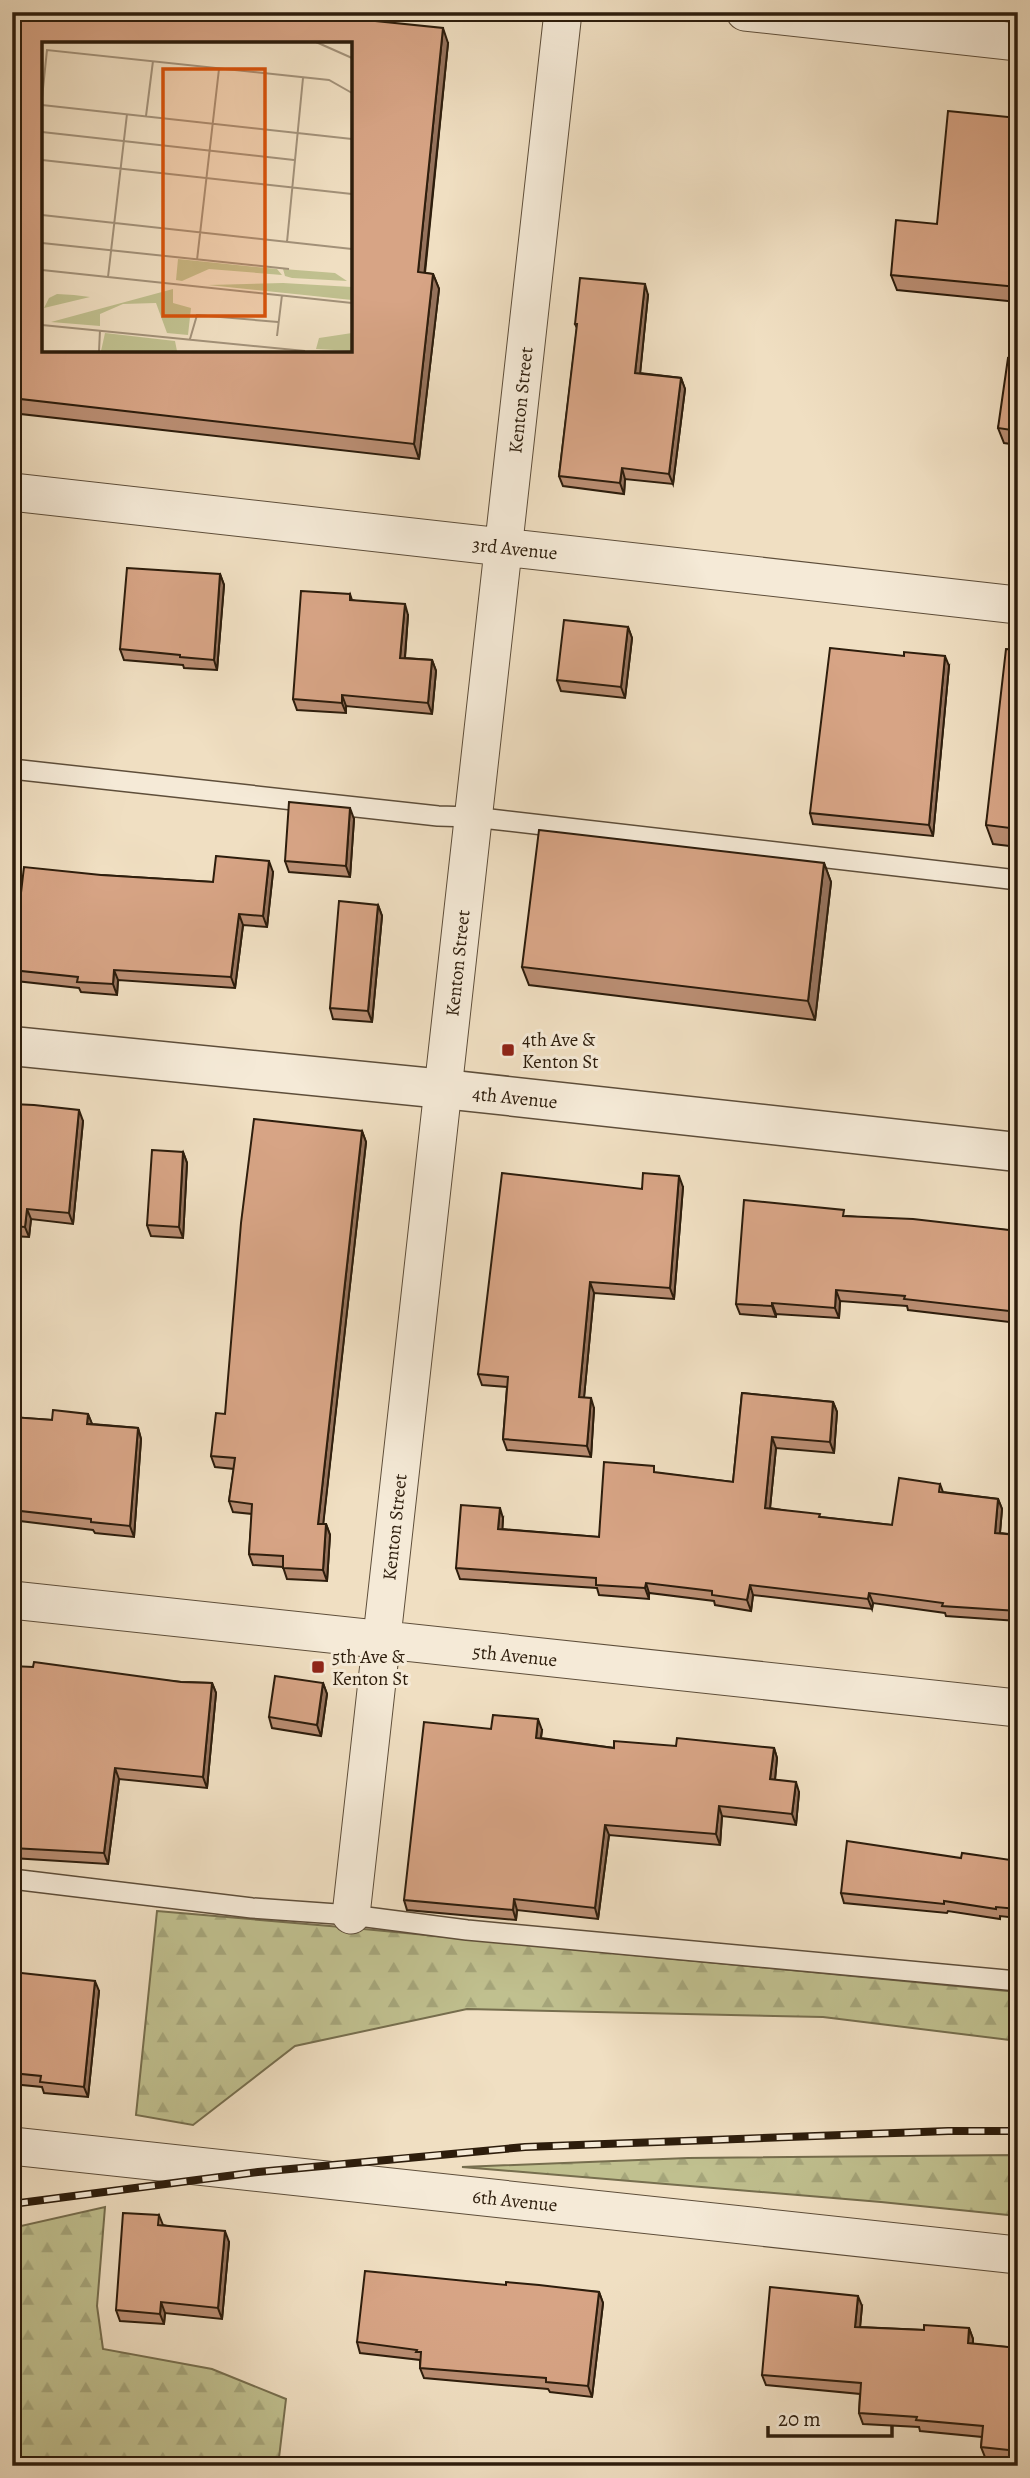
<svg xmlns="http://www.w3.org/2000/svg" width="1030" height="2478" viewBox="0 0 1030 2478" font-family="Alegreya,serif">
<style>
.forest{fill:url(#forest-firs);stroke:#766e4e;stroke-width:2}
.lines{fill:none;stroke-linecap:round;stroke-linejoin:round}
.service-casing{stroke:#5e4e3a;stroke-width:22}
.minor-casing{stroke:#5e4e3a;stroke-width:39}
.tertiary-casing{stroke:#5e4e3a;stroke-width:41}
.service{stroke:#f5ead7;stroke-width:19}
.minor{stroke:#f5ead7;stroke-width:37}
.tertiary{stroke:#f5ead7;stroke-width:38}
.rail-casing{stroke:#2d1d0c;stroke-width:8}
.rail{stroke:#f5ead7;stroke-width:5;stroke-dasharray:16;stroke-linecap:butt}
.wall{fill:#b98d72;stroke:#2d1d0c;stroke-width:2}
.shaded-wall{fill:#96735d;stroke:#2d1d0c;stroke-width:2}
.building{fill:#d7a485;stroke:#2d1d0c;stroke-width:2;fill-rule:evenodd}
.poi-dot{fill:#8f2418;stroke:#f5ead7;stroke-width:2.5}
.labels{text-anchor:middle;stroke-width:6;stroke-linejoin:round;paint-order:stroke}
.street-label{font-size:19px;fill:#2d1d0c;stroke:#f5ead7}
.poi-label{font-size:19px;fill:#2d1d0c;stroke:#f5ead7;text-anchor:start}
.inset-road{fill:none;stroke:#a29179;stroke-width:2}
.view{fill:#d5530c;fill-opacity:0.15;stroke:#d5530c;stroke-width:3.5}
.inset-edge{fill:none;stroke:#2d1d0c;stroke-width:3.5}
</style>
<defs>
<pattern id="forest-firs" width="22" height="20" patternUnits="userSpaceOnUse" patternTransform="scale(1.75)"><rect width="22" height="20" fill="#c0c08f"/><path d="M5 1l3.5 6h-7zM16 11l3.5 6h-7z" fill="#a5a57a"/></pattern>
</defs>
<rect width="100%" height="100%" fill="#f0dfc2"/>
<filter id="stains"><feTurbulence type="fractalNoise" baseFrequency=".00286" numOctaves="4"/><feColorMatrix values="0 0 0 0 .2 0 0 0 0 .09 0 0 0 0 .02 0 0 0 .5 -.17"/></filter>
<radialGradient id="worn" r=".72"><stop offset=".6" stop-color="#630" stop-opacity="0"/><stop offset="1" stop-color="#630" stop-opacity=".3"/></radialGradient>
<!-- forest -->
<path class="forest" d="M 157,1911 L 353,1928 L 1018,1992 L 1018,2041 L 823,2017 L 467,2009 L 295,2046 L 193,2125 L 136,2115 Z
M 1018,2155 L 1018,2216 L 881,2202 L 462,2167 L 688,2158 Z
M 105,2207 L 97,2306 L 103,2349 L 212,2369 L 286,2399 L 278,2466 L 12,2466 L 12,2228 Z"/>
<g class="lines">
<defs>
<path id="service" d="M 12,769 L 438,816 L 473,817 L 1018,880
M 12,1879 L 252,1908 L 351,1915 L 467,1930 L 1018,1981"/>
<path id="minor" d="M 745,12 L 1018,42
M 12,492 L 1018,605
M 12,1600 L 1018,1708
M 351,1915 L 563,12
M 12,2146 L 1018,2255"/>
<path id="tertiary" d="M 12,1046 L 444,1089 L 1018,1152"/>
</defs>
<!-- service casing -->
<use href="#service" class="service-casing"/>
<!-- minor casing -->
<use href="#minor" class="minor-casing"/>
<!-- tertiary casing -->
<use href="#tertiary" class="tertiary-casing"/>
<!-- service -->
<use href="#service" class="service"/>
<!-- minor -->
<use href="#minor" class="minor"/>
<!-- tertiary -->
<use href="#tertiary" class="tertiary"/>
<defs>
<path id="rail" d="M 12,2204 L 258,2172 L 525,2147 L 948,2131 L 1018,2131"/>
</defs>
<!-- rail casing -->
<use href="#rail" class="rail-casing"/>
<!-- rail -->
<use href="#rail" class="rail"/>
</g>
<!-- wall -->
<path class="wall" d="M 12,12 L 448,43 L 425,273 L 433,274 L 439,289 L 419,459 L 12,413 Z
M 1018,118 L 1018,302 L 897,290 L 891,275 L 937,224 Z
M 648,295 L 640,373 L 681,378 L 685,389 L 673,484 L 625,479 L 624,494 L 563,486 L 559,476 L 577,328 L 575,324 Z
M 1018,360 L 1018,445 L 1004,443 L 998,428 Z
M 220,574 L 224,585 L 217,670 L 184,668 L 183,665 L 124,660 L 120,649 Z
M 350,594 L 352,600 L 408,615 L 405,658 L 432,660 L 436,671 L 432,714 L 346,706 L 346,713 L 297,710 L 293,699 Z
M 628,627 L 632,638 L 625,698 L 561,691 L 557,680 Z
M 1018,650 L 1018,847 L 993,844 L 986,825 Z
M 949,666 L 933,836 L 813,824 L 810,813 Z
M 354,819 L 350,877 L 289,872 L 285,861 Z
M 824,863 L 831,882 L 815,1020 L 529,985 L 522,967 Z
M 273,872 L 267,927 L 243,925 L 235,988 L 118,980 L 117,995 L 81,992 L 79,988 L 16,981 L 12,971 L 12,967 L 101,875 L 213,882 Z
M 378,905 L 382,916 L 372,1022 L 333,1019 L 330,1008 Z
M 12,1104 L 83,1121 L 73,1224 L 31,1219 L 29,1237 L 12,1236 Z
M 362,1131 L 366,1142 L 323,1524 L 326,1524 L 330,1535 L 327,1581 L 287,1579 L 283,1567 L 253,1565 L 249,1554 L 252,1514 L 233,1512 L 229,1501 L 234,1469 L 215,1467 L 211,1456 L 225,1414 Z
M 183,1152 L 187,1163 L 183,1238 L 151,1236 L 147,1225 Z
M 683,1187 L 674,1299 L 594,1293 L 584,1397 L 594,1408 L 591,1457 L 507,1450 L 503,1439 L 507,1387 L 482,1385 L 478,1374 L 642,1189 Z
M 846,1216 L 1018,1231 L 1018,1323 L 908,1310 L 907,1306 L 840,1301 L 839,1318 L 776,1314 L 776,1317 L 740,1314 L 736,1304 Z
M 742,1393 L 833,1402 L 837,1412 L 834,1453 L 776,1448 L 770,1508 L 821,1517 L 892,1525 L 940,1484 L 943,1492 L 998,1499 L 1002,1509 L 1000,1533 L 1018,1535 L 1018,1621 L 946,1616 L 945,1613 L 873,1603 L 872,1609 L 753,1595 L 751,1611 L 715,1605 L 714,1601 L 649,1593 L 649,1599 L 599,1595 L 597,1588 L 460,1579 L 456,1568 L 503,1518 L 502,1529 L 599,1537 L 657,1473 L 733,1482 Z
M 88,1414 L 92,1424 L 138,1428 L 141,1439 L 134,1537 L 95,1533 L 93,1530 L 12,1520 L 12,1417 L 52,1420 Z
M 12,1666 L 181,1682 L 212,1683 L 216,1693 L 207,1788 L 119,1779 L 108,1864 L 12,1858 Z
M 323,1683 L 327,1694 L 321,1736 L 272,1728 L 269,1717 Z
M 491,1729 L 542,1730 L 541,1738 L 614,1748 L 676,1746 L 774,1748 L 777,1758 L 775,1780 L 799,1792 L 796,1825 L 722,1816 L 720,1845 L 609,1835 L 598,1919 L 517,1910 L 516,1920 L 407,1910 L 404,1900 Z
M 961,1858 L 1017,1861 L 1018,1859 L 1018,1918 L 1000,1916 L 1000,1919 L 948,1911 L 947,1913 L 844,1903 L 841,1893 Z
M 12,1972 L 99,1991 L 88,2097 L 44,2093 L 42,2087 L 12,2084 Z
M 159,2215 L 163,2225 L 229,2242 L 222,2319 L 165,2313 L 164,2324 L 120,2321 L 116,2310 Z
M 506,2285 L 599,2292 L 603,2303 L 592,2397 L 550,2392 L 548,2389 L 424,2378 L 420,2368 L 420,2360 L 360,2353 L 357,2342 Z
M 862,2306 L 860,2327 L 924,2330 L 969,2328 L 973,2339 L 973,2344 L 1018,2348 L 1018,2461 L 985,2457 L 981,2447 L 982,2437 L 920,2431 L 919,2427 L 863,2424 L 859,2413 L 860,2394 L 766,2385 L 762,2375 Z"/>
<!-- shaded-wall -->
<path class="shaded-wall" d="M 443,28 L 448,43 L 423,287 L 418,272 Z
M 433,274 L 439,289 L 419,459 L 414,444 Z
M 645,284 L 648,295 L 639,384 L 635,373 Z
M 681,378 L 685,389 L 673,484 L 669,474 Z
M 622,468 L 625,479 L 624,494 L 620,483 Z
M 220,574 L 224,585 L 217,670 L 214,660 Z
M 405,604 L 408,615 L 404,668 L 400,658 Z
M 628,627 L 632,638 L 625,698 L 621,687 Z
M 945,656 L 949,666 L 933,836 L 929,825 Z
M 432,660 L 436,671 L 432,714 L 428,703 Z
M 342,695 L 346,706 L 346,713 L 342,703 Z
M 350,808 L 354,819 L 350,877 L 346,866 Z
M 269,861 L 273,872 L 267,927 L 263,916 Z
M 824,863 L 831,882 L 815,1020 L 808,1001 Z
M 378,905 L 382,916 L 372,1022 L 368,1011 Z
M 239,914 L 243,925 L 235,988 L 231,977 Z
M 114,970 L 118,980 L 117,995 L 113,984 Z
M 79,1110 L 83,1121 L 73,1224 L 69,1213 Z
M 362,1131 L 366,1142 L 322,1535 L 318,1524 Z
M 183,1152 L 187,1163 L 183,1238 L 179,1227 Z
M 679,1176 L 683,1187 L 674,1299 L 670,1288 Z
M 27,1209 L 31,1219 L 29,1237 L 25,1227 Z
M 590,1282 L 594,1293 L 583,1408 L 579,1397 Z
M 836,1290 L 840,1301 L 839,1318 L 835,1308 Z
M 772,1303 L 776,1314 L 776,1317 L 772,1306 Z
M 591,1398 L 594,1408 L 591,1457 L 587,1446 Z
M 833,1402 L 837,1412 L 834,1453 L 830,1442 Z
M 88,1414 L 92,1424 L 87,1424 Z
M 138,1428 L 141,1439 L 134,1537 L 130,1526 Z
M 772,1437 L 776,1448 L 769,1518 L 765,1508 Z
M 998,1499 L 1002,1509 L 999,1543 L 995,1533 Z
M 500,1508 L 503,1518 L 502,1539 L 498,1529 Z
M 326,1524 L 330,1535 L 327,1581 L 323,1570 Z
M 646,1583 L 649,1593 L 649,1599 L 645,1588 Z
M 750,1585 L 753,1595 L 751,1611 L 747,1600 Z
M 869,1593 L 873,1603 L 872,1609 L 868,1599 Z
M 212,1683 L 216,1693 L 207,1788 L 203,1777 Z
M 323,1683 L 327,1694 L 321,1736 L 317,1725 Z
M 538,1719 L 542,1730 L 539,1748 L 536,1738 Z
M 774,1748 L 777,1758 L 774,1789 L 770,1779 Z
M 115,1768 L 119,1779 L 108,1864 L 104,1853 Z
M 796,1782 L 799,1792 L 796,1825 L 792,1814 Z
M 719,1806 L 722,1816 L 720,1845 L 716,1834 Z
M 605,1825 L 609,1835 L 598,1919 L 595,1908 Z
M 514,1899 L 517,1910 L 516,1920 L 513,1910 Z
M 95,1981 L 99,1991 L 88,2097 L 84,2087 Z
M 225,2231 L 229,2242 L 222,2319 L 218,2308 Z
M 599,2292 L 603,2303 L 592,2397 L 588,2386 Z
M 858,2296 L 862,2306 L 859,2338 L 855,2327 Z
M 161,2302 L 165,2313 L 164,2324 L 160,2314 Z
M 969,2328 L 973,2339 L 972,2354 L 968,2343 Z"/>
<!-- building -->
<path class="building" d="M 12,12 L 288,12 L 443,28 L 418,272 L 433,274 L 414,444 L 12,398 ZM 44,44 L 350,44 L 350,350 L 44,350 Z
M 948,111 L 1018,118 L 1018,287 L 891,275 L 896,220 L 937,224 Z
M 580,278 L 645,284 L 635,373 L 681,378 L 669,474 L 622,468 L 620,483 L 559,476 L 577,324 L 575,324 Z
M 1008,358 L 1018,360 L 1018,431 L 998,428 Z
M 127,568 L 220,574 L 214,660 L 180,657 L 180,655 L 120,649 Z
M 301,591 L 350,594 L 350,600 L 405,604 L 400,658 L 432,660 L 428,703 L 342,695 L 342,703 L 293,699 Z
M 564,620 L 628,627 L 621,687 L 557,680 Z
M 830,648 L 904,656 L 904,652 L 945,656 L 929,825 L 810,813 Z
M 1006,649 L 1018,650 L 1018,829 L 986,825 Z
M 289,802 L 350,808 L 346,866 L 285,861 Z
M 539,830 L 824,863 L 808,1001 L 522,967 Z
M 216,856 L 269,861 L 263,916 L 239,914 L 231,977 L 114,970 L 113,984 L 77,982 L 78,977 L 12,970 L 24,867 L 101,875 L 213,882 Z
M 339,901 L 378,905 L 368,1011 L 330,1008 Z
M 12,1104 L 34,1105 L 79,1110 L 69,1213 L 27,1209 L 25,1227 L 12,1226 Z
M 254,1119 L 362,1131 L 318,1524 L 326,1524 L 323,1570 L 283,1568 L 283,1556 L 249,1554 L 252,1504 L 229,1501 L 235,1458 L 211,1456 L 216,1413 L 225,1414 L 241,1223 Z
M 152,1150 L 183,1152 L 179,1227 L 147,1225 Z
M 502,1173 L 642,1189 L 643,1173 L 679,1176 L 670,1288 L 590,1282 L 579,1397 L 591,1398 L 587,1446 L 503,1439 L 508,1377 L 478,1374 Z
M 744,1200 L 844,1210 L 843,1216 L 913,1219 L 1018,1231 L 1018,1312 L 904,1299 L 905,1296 L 836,1290 L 835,1308 L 772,1303 L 772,1306 L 736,1304 Z
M 742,1393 L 833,1402 L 830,1442 L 772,1437 L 765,1508 L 820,1514 L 819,1517 L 892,1525 L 899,1478 L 940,1484 L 939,1492 L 998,1499 L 995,1533 L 1018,1535 L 1018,1611 L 942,1606 L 943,1603 L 869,1593 L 868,1599 L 750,1585 L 747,1600 L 712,1595 L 712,1591 L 646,1583 L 645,1588 L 596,1585 L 596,1578 L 456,1568 L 461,1505 L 500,1508 L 498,1529 L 599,1537 L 604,1462 L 654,1466 L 654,1472 L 733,1482 Z
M 53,1410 L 88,1414 L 87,1424 L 138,1428 L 130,1526 L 91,1522 L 91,1519 L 12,1510 L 12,1417 L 52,1420 Z
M 34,1662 L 181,1682 L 212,1683 L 203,1777 L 115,1768 L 104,1853 L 12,1848 L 12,1666 L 33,1667 Z
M 275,1676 L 323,1683 L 317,1725 L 269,1717 Z
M 493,1715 L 538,1719 L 536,1738 L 614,1748 L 614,1741 L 676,1746 L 677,1738 L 774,1748 L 770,1779 L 796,1782 L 792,1814 L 719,1806 L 716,1834 L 605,1825 L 595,1908 L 514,1899 L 513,1910 L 404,1900 L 424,1722 L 491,1729 Z
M 847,1841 L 961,1858 L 962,1853 L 1017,1861 L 1018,1859 L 1018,1909 L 996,1907 L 996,1909 L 944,1901 L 944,1904 L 841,1893 Z
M 12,1972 L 95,1981 L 84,2087 L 40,2082 L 41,2076 L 12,2073 Z
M 123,2213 L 159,2215 L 158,2225 L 225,2231 L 218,2308 L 161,2302 L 160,2314 L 116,2310 Z
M 365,2271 L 506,2285 L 506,2282 L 539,2285 L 599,2292 L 588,2386 L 546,2382 L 546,2378 L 420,2368 L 421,2352 L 416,2352 L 417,2350 L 357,2342 Z
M 770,2287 L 858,2296 L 855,2327 L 924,2330 L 924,2325 L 969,2328 L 968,2343 L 1018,2348 L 1018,2451 L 981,2447 L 983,2426 L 916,2420 L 917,2417 L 859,2413 L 861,2383 L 762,2375 Z"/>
<!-- markers -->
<g class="poi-dot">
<rect x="501" y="1043" width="14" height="14" rx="3.5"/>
<rect x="311" y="1660" width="14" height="14" rx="3.5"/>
</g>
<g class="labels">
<!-- street labels -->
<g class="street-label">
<text transform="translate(520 400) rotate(-84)" y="7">Kenton Street</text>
<text transform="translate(515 548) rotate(6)" y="7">3rd Avenue</text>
<text transform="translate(457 963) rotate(-84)" y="7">Kenton Street</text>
<text transform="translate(515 1097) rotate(6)" y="7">4th Avenue</text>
<text transform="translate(394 1527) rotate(-84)" y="7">Kenton Street</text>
<text transform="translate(515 1655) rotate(6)" y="7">5th Avenue</text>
<text transform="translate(515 2200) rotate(6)" y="7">6th Avenue</text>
</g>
<!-- poi labels -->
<g class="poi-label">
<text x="522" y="1046">4th Ave &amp;<tspan x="522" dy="22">Kenton St</tspan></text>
<text x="332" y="1663">5th Ave &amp;<tspan x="332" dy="22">Kenton St</tspan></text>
</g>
</g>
<!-- overview -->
<g transform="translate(42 42)">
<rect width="310" height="310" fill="#f0dfc2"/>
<path d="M 136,217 L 235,227 L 240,233 L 167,227 L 140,239 L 134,238 ZM 241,227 L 293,231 L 305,239 L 250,236 L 243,234 ZM 241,241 L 310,245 L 310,258 L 166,243 ZM 131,247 L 131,261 L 149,266 L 146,293 L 125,291 L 114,261 L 81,262 L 58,272 L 58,284 L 9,280 ZM 15,252 L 32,253 L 48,255 L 2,266 L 7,256 ZM 63,291 L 133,299 L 135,309 L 59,309 ZM 310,291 L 310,309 L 274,307 L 277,296 Z" fill="#c0c08f"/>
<path class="inset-road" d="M 274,0 L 310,16M 0,56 L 5,8 L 287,38 L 310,51M 0,63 L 310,97M 104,74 L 111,19M 0,90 L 252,118M 0,118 L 310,152M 0,173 L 310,207M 245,200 L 261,36M 0,201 L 247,227M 155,218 L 177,27M 0,228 L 310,261M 66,235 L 85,72M 0,283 L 263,309M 235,294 L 240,253M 148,297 L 155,273 L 236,280M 57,309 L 58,288"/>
<path class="view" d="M 121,27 L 223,27 L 223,274 L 121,274 Z"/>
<rect width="310" height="310" class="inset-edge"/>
</g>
<!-- margin -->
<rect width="1030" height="2478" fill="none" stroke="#f0dfc2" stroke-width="42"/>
<rect x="14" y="14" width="1002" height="2450" fill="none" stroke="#2d1d0c" stroke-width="3.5"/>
<rect x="21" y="21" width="988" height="2436" fill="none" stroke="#2d1d0c" stroke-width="2"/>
<!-- scale -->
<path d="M768 2426v10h124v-10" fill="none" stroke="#2d1d0c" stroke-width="3.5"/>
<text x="778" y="2426" font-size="21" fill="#2d1d0c" stroke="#f5ead7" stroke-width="5" paint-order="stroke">20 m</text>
<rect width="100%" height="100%" filter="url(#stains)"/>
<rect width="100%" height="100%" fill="url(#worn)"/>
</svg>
